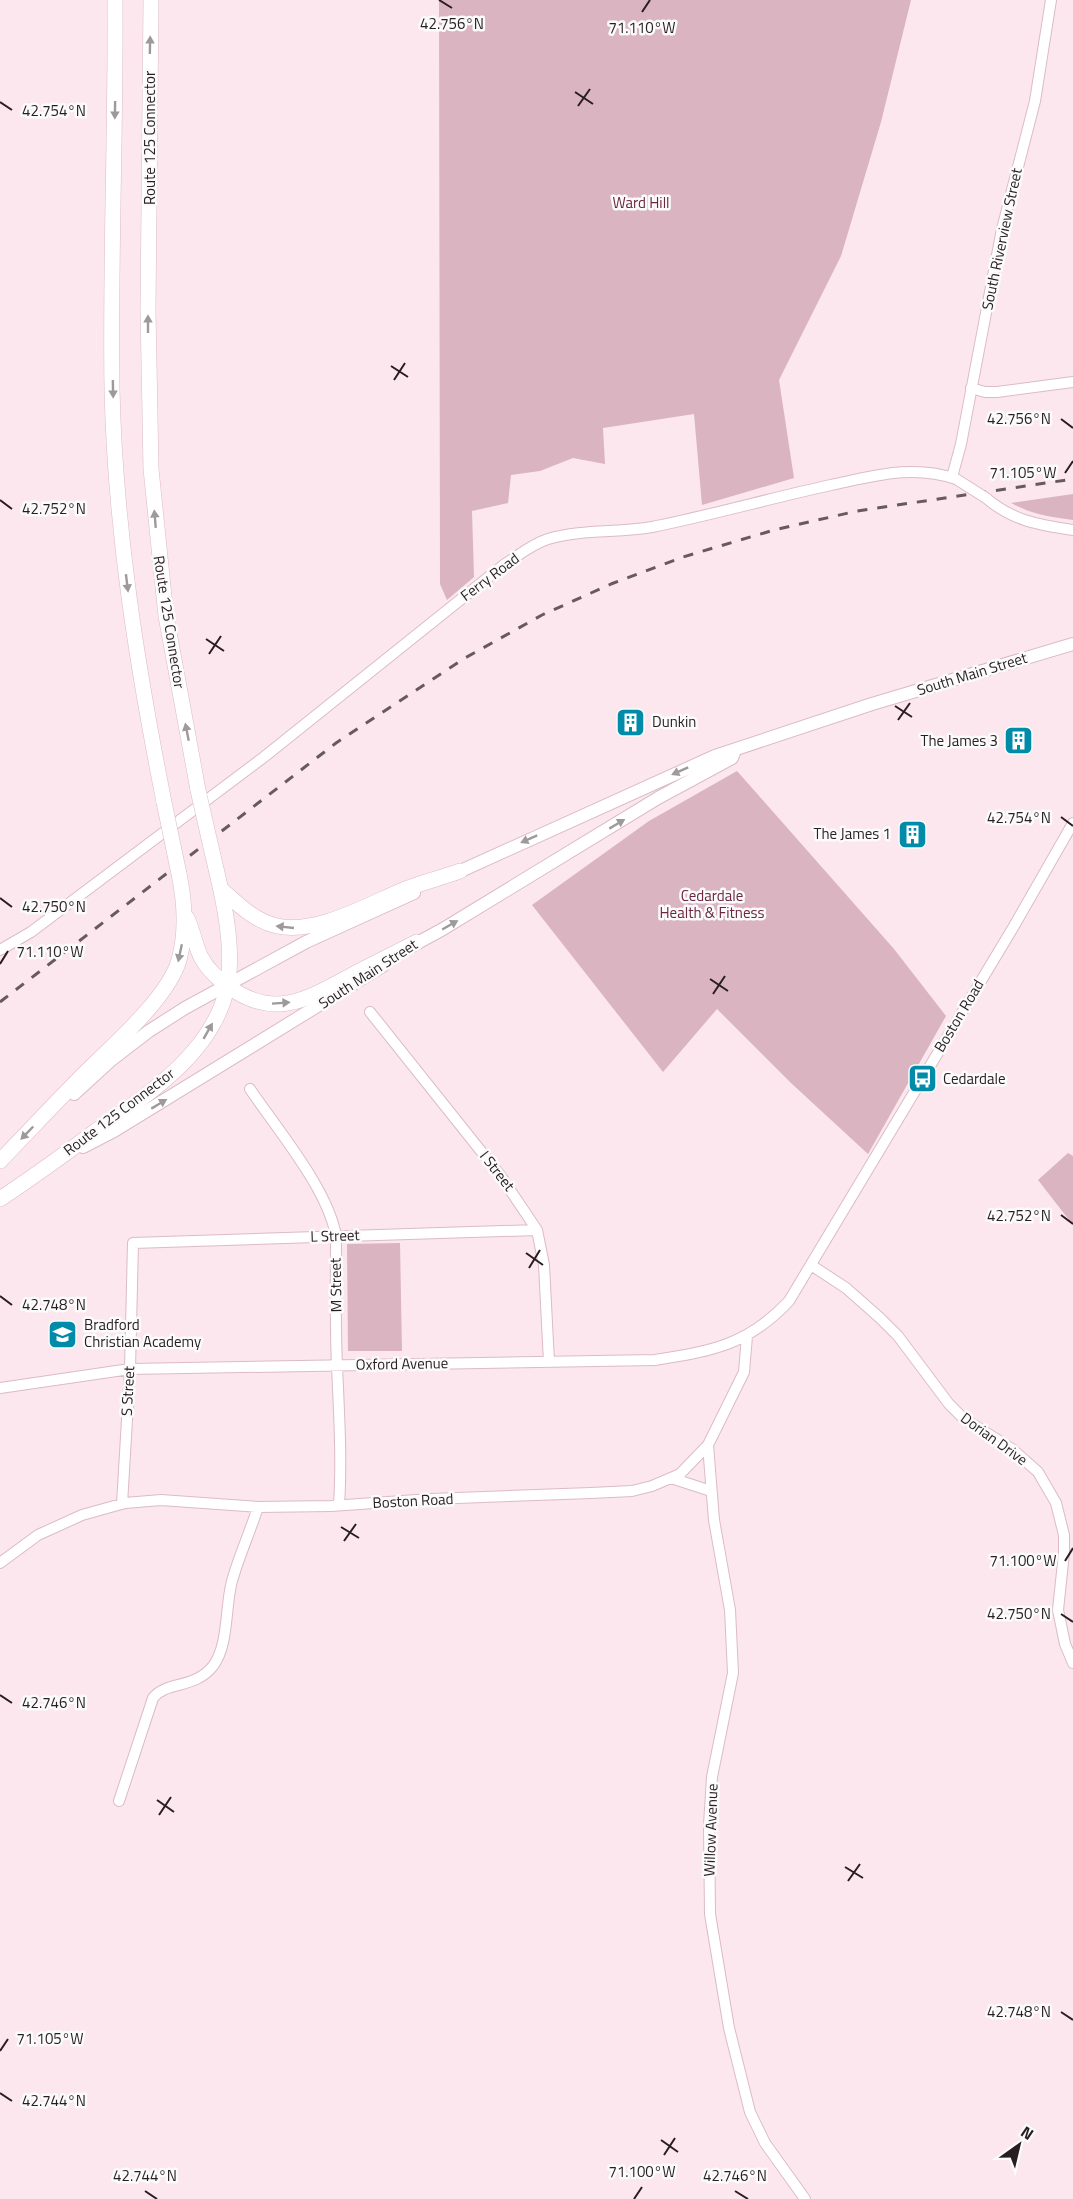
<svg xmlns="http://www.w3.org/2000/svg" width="1073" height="2199" viewBox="0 0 1073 2199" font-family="'Titillium Web',sans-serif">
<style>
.green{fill:#dab4c0}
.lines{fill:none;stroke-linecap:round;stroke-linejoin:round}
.minor-casing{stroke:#dbbcc5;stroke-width:12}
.major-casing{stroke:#dbbcc5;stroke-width:14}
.highway-casing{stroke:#dbbcc5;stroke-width:16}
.minor{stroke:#fff;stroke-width:10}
.major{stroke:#fff;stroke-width:12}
.highway{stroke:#fff;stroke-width:15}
.rail{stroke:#675a5d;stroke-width:3;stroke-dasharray:10 10;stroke-linecap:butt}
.minor-bridge-casing{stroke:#dbbcc5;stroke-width:12;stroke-linecap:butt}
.highway-bridge-casing{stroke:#dbbcc5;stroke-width:16;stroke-linecap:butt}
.minor-bridge{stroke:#fff;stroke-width:10}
.highway-bridge{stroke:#fff;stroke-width:15}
.oneway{fill:#9e999b}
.ticks{fill:none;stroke:#281d20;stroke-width:2}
.labels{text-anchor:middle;stroke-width:5;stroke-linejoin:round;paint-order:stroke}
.street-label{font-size:15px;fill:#281d20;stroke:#fafbfa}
.park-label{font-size:15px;fill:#6c2642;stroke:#fafbfa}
.poi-label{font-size:15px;fill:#281d20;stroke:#fafbfa;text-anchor:start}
.ticks-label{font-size:15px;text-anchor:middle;fill:#281d20;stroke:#fafbfa;stroke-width:5;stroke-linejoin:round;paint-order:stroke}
</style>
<rect width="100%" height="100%" fill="#fbe7ed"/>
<!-- green -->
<path class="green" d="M 439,0 L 911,0 L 881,122 L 841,256 L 779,380 L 794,478 L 702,505 L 694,414 L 603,428 L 605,464 L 573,458 L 540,471 L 511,475 L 508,503 L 472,511 L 474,577 L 447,600 L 440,584 Z
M 1073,494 L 1073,520 C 1050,517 1031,514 1011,503 Z
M 737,771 L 894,949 L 946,1016 L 868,1154 L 791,1083 L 717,1009 L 663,1072 L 532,905 L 649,821 Z
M 1068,1153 L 1073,1156 L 1073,1225 L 1038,1180 Z
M 400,1243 L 402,1351 L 348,1351 L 347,1244 Z"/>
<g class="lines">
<defs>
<path id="minor" d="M 971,388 L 985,392 L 997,392 L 1073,382
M 952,477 L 961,444 L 1002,229 L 1035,101 L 1051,0
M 986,498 C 1013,521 1039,525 1073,530
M 0,950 L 31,932 L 264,757 L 505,564 C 519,555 532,544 548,539 C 582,529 618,533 652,527 C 712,515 771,498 831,485 C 874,476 913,464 956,479
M 370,1012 L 500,1175 L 537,1230 L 544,1265 L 549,1362
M 250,1089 C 277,1129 328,1189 336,1236 C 336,1280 335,1323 337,1366 C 339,1413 342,1459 339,1505
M 811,1265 L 846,1288 L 880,1318 L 898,1336 L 949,1404 L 963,1418 L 1012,1449 L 1038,1472 L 1056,1503 L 1064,1535 L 1064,1553 L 1058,1610 L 1065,1644 L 1073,1663
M 0,1388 L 130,1369 L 655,1360 C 712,1351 748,1345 789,1301 L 1014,926 L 1073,823
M 708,1445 L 714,1520 L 730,1610 L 733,1673 L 712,1777 L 709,1825 L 710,1914 L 729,2028 L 750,2112 L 765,2143 L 805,2199
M 671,1478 L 711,1491
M 122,1504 L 130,1369 L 133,1243 L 537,1230
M 0,1563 L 38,1535 L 82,1515 L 125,1503 L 161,1500 L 258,1507 L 331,1506 L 431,1499 L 591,1493 L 632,1491 L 652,1486 L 680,1474 L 708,1445 L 744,1372 L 747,1336
M 119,1801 L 153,1698 C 166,1681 195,1689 213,1666 C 229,1645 225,1606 232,1581 C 239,1556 250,1532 258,1507"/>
<path id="major" d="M 454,874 L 715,756 L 872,704 L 1073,644
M 410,947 L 443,929 L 658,798 L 732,758 L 735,750
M 74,1094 L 110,1061 L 149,1031 L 185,1008 L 306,942 L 414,893
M 83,1147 L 114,1131 L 384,965"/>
<path id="highway" d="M 115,0 C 116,130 110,260 112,389 C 115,528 137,666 164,802
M 151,0 L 148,310 L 151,469 L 166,616 L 198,790
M 221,889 C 238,904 254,921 277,926 C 318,935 370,903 408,888 C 425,882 443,877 460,871
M 187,918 C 193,931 195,945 201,957 C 207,969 218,979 229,987 C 275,1020 308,999 352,975 C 373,964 395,953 417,942
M 0,1161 C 29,1131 57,1101 86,1072 C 114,1044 168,998 179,960 C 187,931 185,903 179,874
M 0,1199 C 33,1177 65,1154 97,1130 C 147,1095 210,1055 226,992 C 236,951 223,897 213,856"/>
</defs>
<!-- minor casing -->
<use href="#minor" class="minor-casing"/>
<!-- major casing -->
<use href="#major" class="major-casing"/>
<!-- highway casing -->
<use href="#highway" class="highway-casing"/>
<!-- minor -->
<use href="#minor" class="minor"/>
<!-- major -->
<use href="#major" class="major"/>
<!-- highway -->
<use href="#highway" class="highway"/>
<!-- rail -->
<path class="rail" d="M 0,1002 L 336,743 L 465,658 L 542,615 L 611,584 L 683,557 L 774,530 L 857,511 L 1073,479"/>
<defs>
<path id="minor-bridge" d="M 956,479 L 986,498"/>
<path id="highway-bridge" d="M 198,790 L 213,856
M 164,802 L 179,874"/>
</defs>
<!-- minor-bridge casing -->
<use href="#minor-bridge" class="minor-bridge-casing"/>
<!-- highway-bridge casing -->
<use href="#highway-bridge" class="highway-bridge-casing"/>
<!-- minor-bridge -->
<use href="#minor-bridge" class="minor-bridge"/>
<!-- highway-bridge -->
<use href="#highway-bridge" class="highway-bridge"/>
</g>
<!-- one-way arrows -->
<defs><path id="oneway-solid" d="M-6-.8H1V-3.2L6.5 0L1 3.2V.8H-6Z" transform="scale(1.5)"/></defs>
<g class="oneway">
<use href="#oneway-solid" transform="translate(150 45) rotate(-89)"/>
<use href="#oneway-solid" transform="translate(115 110) rotate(91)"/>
<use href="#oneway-solid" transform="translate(148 324) rotate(-90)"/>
<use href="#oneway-solid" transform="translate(113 389) rotate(89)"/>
<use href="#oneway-solid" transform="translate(155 519) rotate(-95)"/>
<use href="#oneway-solid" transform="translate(127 583) rotate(83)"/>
<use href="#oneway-solid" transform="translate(187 732) rotate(-101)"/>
<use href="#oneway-solid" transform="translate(680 771) rotate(156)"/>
<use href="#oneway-solid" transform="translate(617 824) rotate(-31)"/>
<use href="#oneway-solid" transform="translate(529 839) rotate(156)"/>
<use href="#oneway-solid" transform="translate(450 925) rotate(-30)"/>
<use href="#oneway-solid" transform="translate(285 927) rotate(-174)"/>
<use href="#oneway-solid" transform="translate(180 953) rotate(102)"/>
<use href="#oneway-solid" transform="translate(281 1003) rotate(-4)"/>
<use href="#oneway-solid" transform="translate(208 1031) rotate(-60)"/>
<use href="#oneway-solid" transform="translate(159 1104) rotate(-31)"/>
<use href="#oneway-solid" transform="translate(27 1133) rotate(134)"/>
</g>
<!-- ticks -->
<path class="ticks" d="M 439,0 L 452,8M 642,12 L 650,0M 575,92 L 593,104M 0,102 L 12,110M 578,106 L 590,89M 391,366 L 408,377M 394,380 L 405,363M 1061,419 L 1073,428M 1065,473 L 1073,461M 0,500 L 12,509M 206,639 L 224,651M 209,654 L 221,636M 895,706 L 912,717M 898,720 L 910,703M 1061,817 L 1073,826M 0,898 L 12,907M 0,964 L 8,951M 710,979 L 728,991M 713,994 L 725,976M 1061,1215 L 1073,1224M 526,1253 L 543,1265M 529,1268 L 540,1250M 0,1296 L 12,1305M 341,1527 L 359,1538M 344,1541 L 356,1524M 1065,1561 L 1073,1548M 1061,1614 L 1073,1622M 0,1695 L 12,1703M 157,1800 L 174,1812M 159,1815 L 171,1797M 845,1867 L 863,1878M 848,1881 L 860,1864M 1061,2012 L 1073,2020M 0,2051 L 8,2039M 0,2093 L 12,2101M 661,2140 L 678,2152M 664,2155 L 675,2138M 145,2191 L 157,2199M 735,2191 L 748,2199M 634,2199 L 642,2187"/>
<!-- icons -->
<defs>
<symbol id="building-square" viewBox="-11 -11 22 22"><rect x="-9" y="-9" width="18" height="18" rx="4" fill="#008ba9" stroke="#fafbfa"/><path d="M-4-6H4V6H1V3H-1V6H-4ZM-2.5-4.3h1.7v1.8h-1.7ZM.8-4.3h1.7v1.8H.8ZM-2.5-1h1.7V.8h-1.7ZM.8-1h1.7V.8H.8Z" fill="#fff"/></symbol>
<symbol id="bus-square" viewBox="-11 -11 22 22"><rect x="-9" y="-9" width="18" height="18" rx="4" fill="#008ba9" stroke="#fafbfa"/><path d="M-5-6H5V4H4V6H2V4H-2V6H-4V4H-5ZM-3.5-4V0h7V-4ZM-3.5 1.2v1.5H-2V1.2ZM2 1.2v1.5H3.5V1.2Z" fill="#fff"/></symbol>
<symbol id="school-square" viewBox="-11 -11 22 22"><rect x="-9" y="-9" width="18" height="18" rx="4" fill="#008ba9" stroke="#fafbfa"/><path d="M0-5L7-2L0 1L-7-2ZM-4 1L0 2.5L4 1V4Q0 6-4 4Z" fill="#fff"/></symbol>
</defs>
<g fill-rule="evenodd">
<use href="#building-square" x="614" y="706" width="33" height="33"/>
<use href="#building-square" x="1002" y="724" width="33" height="33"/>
<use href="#building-square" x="896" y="818" width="33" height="33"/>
<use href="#bus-square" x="906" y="1062" width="33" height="33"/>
<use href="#school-square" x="46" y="1318" width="33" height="33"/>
</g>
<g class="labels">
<!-- street labels -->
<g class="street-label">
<text transform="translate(150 138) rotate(-90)" y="5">Route 125 Connector</text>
<text transform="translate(1002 239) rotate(-78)" y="5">South Riverview Street</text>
<text transform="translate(490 577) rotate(-37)" y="5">Ferry Road</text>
<text transform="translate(169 622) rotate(81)" y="5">Route 125 Connector</text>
<text transform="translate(972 674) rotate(-17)" y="5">South Main Street</text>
<text transform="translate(368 974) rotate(-33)" y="5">South Main Street</text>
<text transform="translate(959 1016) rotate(-59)" y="5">Boston Road</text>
<text transform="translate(119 1112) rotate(-37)" y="5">Route 125 Connector</text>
<text transform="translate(497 1171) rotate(52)" y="5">I Street</text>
<text transform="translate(335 1236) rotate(-2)" y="5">L Street</text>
<text transform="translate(336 1285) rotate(-91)" y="5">M Street</text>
<text transform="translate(402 1364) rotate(-1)" y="5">Oxford Avenue</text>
<text transform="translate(128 1391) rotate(-87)" y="5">S Street</text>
<text transform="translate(994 1439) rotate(36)" y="5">Dorian Drive</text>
<text transform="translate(413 1501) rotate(-3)" y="5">Boston Road</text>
<text transform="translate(711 1830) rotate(-88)" y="5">Willow Avenue</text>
</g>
<!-- park labels -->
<g class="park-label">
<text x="641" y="208">Ward Hill</text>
<text x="712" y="901">Cedardale<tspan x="712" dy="17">Health &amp; Fitness</tspan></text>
</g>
<!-- poi labels -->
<g class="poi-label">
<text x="652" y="727">Dunkin</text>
<text x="998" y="746" text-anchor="end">The James 3</text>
<text x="891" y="839" text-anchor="end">The James 1</text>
<text x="943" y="1084">Cedardale</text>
<text x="84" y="1330">Bradford<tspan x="84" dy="17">Christian Academy</tspan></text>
</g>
</g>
<g class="ticks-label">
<text x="452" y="29">42.756°N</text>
<text x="642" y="33">71.110°W</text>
<text x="54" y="116">42.754°N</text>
<text x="1019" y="424">42.756°N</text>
<text x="1023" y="478">71.105°W</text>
<text x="54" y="514">42.752°N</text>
<text x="1019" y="823">42.754°N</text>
<text x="54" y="912">42.750°N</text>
<text x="50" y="957">71.110°W</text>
<text x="1019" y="1221">42.752°N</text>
<text x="54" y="1310">42.748°N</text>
<text x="1023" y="1566">71.100°W</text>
<text x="1019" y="1619">42.750°N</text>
<text x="54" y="1708">42.746°N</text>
<text x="1019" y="2017">42.748°N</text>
<text x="50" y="2044">71.105°W</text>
<text x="54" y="2106">42.744°N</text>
<text x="642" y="2177">71.100°W</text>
<text x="145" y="2181">42.744°N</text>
<text x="735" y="2181">42.746°N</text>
</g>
<!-- north arrow -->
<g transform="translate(1019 2145) rotate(34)" stroke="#fafbfa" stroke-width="4.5" paint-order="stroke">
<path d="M0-4.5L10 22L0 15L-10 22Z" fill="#281d20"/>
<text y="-9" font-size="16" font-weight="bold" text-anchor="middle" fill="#281d20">N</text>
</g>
</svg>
